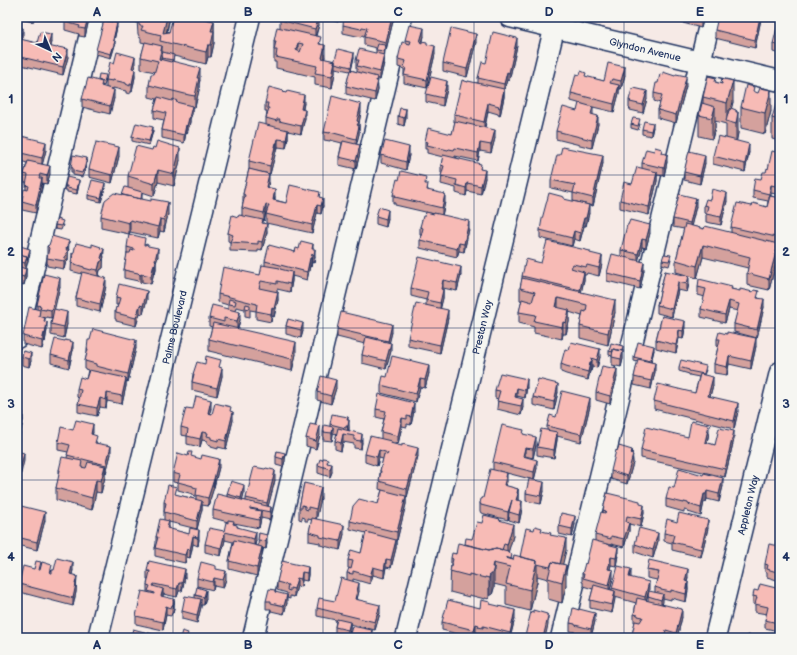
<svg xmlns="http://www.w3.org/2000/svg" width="797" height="655" viewBox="0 0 797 655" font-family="'Balsamiq Sans',sans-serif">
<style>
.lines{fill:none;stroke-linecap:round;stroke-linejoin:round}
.minor-casing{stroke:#1b2f5e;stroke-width:23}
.minor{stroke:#f6f6f2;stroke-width:20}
.wall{fill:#d4a19d;stroke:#1b2f5e}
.shaded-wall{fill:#ad837f;stroke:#1b2f5e}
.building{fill:#f7bbb6;stroke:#1b2f5e;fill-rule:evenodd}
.grid{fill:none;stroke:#1b2f5e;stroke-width:1;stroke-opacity:0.55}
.labels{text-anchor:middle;stroke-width:3.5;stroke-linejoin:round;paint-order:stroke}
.street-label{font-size:10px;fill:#1b2f5e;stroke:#f6f6f2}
.neatline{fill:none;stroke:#1b2f5e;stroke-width:1.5}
.grid-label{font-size:13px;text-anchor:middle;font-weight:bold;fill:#1b2f5e}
</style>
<rect width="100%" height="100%" fill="#f6eae6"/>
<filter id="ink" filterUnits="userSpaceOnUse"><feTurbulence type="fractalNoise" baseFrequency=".025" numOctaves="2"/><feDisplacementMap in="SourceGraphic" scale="8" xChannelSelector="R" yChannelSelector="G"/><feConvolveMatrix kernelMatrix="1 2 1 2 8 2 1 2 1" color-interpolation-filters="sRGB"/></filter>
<g filter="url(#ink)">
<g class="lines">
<defs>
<g id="minor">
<path id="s1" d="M 510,17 L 780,81"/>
<path d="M 17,338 L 94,17"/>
<path id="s2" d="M 98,638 L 250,17"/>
<path d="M 253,638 L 402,17"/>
<path id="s3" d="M 406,638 L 557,17"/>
<path d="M 561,638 L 711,17"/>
<path id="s4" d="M 715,638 L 780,372"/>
</g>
</defs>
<!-- minor casing -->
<use href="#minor" class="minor-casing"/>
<!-- minor -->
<use href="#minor" class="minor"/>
</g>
<!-- wall -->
<path class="wall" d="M 17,17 L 22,17 L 22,19 L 17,18 Z
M 25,17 L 35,17 L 33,22 L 25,20 Z
M 89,17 L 89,19 L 85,37 L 79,36 L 79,34 L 65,30 L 65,22 Z
M 139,17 L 170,17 L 167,32 L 214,21 L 214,43 L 211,57 L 208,57 L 206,64 L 174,56 L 173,61 L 200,80 L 199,84 L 199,90 L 195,107 L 192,107 L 192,114 L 190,119 L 190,122 L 187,134 L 186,133 L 184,143 L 162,138 L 162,130 L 164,120 L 154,118 L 154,110 L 157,99 L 149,97 L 149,85 L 154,74 L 155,72 L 141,69 L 141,57 L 145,43 L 141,42 L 141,38 L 140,38 L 138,34 L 137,20 Z
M 324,17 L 339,17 L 338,22 L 324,18 Z
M 394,17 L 386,50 L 385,50 L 384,63 L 380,80 L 377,80 L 378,89 L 375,101 L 346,94 L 346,86 L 350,71 L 335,68 L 335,73 L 332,88 L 315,85 L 315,77 L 276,68 L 276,62 L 274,62 L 274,41 L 280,28 L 280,20 L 319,25 L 316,36 L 321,45 L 325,57 L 324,59 L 335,61 L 354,57 L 351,70 L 357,72 L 357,68 L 356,68 L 356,60 L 376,53 L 376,48 L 364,45 L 364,36 L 362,35 L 361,37 L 343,33 L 343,25 Z
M 679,17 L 704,17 L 701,28 L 683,23 L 683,18 Z
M 761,17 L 761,19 L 755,48 L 715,38 L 715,30 L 737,19 Z
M 17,27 L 23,36 L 22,40 L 37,43 L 51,42 L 50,46 L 68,57 L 63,75 L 17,64 Z
M 117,27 L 114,41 L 115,45 L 111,58 L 96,54 L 96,50 Z
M 780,28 L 780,54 L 773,52 L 773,44 Z
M 424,36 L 423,41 L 427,44 L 435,54 L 427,88 L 404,83 L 404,69 L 398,67 L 398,59 L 405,43 L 405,40 Z
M 476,42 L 467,77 L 443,71 L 443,63 Z
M 517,46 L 509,81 L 507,80 L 504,90 L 504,97 L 500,116 L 498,115 L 498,114 L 488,111 L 485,128 L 495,138 L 491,153 L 480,151 L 478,161 L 455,156 L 455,157 L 481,169 L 485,178 L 481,194 L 467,191 L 466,196 L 456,193 L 456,188 L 441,184 L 442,174 L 441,173 L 441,165 L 443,157 L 427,153 L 427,149 L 425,149 L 425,141 L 452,134 L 455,122 L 454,122 L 454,114 L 468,82 L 478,83 L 478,78 L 486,63 Z
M 114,64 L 135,65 L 134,69 L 135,77 L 132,92 L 130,92 L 130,94 L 126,93 L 126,91 L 113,88 L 113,89 L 106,88 L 106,80 Z
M 625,75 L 621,89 L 619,89 L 619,93 L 614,112 L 593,107 L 593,114 L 598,124 L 592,148 L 556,139 L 556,131 L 577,111 L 585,105 L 571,101 L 571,93 L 586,77 L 604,81 Z
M 106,79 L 104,86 L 102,85 L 102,87 L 114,98 L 110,114 L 82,107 L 82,99 L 98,81 Z
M 722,79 L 733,102 L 731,109 L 736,112 L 738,133 L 736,141 L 749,152 L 745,172 L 713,164 L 713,156 L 726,138 L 726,124 L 715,121 L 715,128 L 712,139 L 699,136 L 699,115 L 703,104 L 703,97 L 716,82 L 721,84 Z
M 686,86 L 676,123 L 658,118 L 658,110 L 660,103 L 654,101 L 654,93 Z
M 447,89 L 443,106 L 426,102 L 426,94 Z
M 754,92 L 771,111 L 765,134 L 741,128 L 741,107 Z
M 284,93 L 304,103 L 303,109 L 305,118 L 301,134 L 288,131 L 288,138 L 286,148 L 278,147 L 277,151 L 276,151 L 270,174 L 251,170 L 269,182 L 268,187 L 275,197 L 275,200 L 286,203 L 320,197 L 323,206 L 321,214 L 317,213 L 312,233 L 266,223 L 266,212 L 264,221 L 263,221 L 263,223 L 267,232 L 262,250 L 258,249 L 258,252 L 230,251 L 230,242 L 228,241 L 228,233 L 238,217 L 242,215 L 242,208 L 243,202 L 243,194 L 249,169 L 249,161 L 266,125 L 266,118 L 267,111 L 265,111 L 265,103 Z
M 780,97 L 780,141 L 772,139 L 772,118 L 778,105 Z
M 647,99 L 643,113 L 630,110 L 630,109 L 629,108 L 629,100 Z
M 361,112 L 359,123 L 359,134 L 356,144 L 360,153 L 356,169 L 339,165 L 339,157 L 342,143 L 330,140 L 330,141 L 324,140 L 324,132 Z
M 398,116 L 406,117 L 404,126 L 398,124 Z
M 631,124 L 640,124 L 638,130 L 631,128 Z
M 653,127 L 651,136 L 642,134 L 642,129 Z
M 153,131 L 149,145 L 132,141 L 132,137 Z
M 17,135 L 46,150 L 42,164 L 50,174 L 47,184 L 42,183 L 42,186 L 36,213 L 22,210 L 22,201 L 26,190 L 26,183 L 24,182 L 24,174 L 27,163 L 17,160 Z
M 662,153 L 667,162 L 664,176 L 657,175 L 657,181 L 649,215 L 620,208 L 620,200 L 632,184 L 642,169 L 642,163 Z
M 780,153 L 780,195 L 771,193 L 771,196 L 780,198 L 780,251 L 778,250 L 778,256 L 769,290 L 747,285 L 747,273 L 748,268 L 703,257 L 697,278 L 676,272 L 676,260 L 684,229 L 673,227 L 673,219 L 696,206 L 691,226 L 704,229 L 731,233 L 731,227 L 752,206 L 767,207 L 768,201 L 753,198 L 753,190 Z
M 381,155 L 409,155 L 406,170 L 381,163 Z
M 119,156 L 112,183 L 89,177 L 89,169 Z
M 180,160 L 174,186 L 158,182 L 154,196 L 142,192 L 142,199 L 168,214 L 164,232 L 160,231 L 158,238 L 130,232 L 129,234 L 101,228 L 101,216 L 122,195 L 128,188 L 128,176 Z
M 87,162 L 84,174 L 83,174 L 82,177 L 73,175 L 73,172 L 71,172 L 71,167 Z
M 603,163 L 593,206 L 573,201 L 573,193 L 551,188 L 551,180 Z
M 705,163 L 700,184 L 684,180 L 684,172 Z
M 79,184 L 77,194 L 67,192 L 67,190 L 65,190 L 65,186 Z
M 426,184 L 428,190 L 445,202 L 442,215 L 469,229 L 464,252 L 459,251 L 457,257 L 420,248 L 420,240 L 421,235 L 420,235 L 420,227 L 425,216 L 434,214 L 395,205 L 395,203 L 393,203 L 393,195 Z
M 105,188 L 101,202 L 88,199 L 88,195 Z
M 564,199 L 589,213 L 586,226 L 584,226 L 580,241 L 574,239 L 572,246 L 540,238 L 540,230 Z
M 710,200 L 727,201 L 721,225 L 706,222 L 706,214 L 704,213 L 704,205 Z
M 376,216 L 388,218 L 386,227 L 376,224 Z
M 55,225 L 63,225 L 61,230 L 55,229 Z
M 650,233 L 646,248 L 642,247 L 638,261 L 644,270 L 640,289 L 607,281 L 607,273 L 621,256 L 621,250 Z
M 17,245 L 30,253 L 26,269 L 26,277 L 24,285 L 17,283 L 17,275 L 19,270 L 17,269 Z
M 145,245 L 148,246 L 158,256 L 156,263 L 156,269 L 155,273 L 154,272 L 151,284 L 142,282 L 140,283 L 138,281 L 124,278 L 124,270 L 127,255 L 127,247 Z
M 47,246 L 69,249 L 68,252 L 68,260 L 66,261 L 64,269 L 47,266 Z
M 92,247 L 101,248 L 104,257 L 103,260 L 103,268 L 100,270 L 99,276 L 106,286 L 100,312 L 76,306 L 76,298 L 82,274 L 71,271 L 72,253 Z
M 299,249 L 313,249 L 315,257 L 314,263 L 312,262 L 311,267 L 310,266 L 307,280 L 292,276 L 292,281 L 290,292 L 277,289 L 277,292 L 278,300 L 274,317 L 272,316 L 271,322 L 256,319 L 256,311 L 250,310 L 250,317 L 245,316 L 245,309 L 236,307 L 235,311 L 240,320 L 238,329 L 296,354 L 292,371 L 209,351 L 209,339 L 212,327 L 209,326 L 209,318 L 228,309 L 228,305 L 218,302 L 218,294 L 260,275 L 265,265 L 265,261 L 295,252 Z
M 590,253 L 602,264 L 599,276 L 587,273 L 586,275 L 584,275 L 584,280 L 581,292 L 615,312 L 608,345 L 580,338 L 580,326 L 582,316 L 569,312 L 569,322 L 566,334 L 563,334 L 562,339 L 534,333 L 534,327 L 519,323 L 519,312 L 522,301 L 520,300 L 520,288 L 522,280 L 522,276 L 541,263 Z
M 671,259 L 669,266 L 662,264 L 662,260 Z
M 665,271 L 689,284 L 687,292 L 678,290 L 672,317 L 657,313 L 657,305 Z
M 461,275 L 457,291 L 443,288 L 443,298 L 440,309 L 448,318 L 440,353 L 408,346 L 408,338 L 426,306 L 426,300 L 411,296 L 411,288 Z
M 60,286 L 54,309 L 67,324 L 64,338 L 51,335 L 51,324 L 52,317 L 51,318 L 46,317 L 46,318 L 45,318 L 45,321 L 47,330 L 45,342 L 44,341 L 42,349 L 23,344 L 23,336 L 37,309 L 37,305 Z
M 698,287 L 732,289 L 759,298 L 764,307 L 757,338 L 734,332 L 734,324 L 738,311 L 729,309 L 725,323 L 701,317 L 701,309 L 705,297 L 698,295 Z
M 116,297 L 147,299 L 143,314 L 140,313 L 136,326 L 116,321 L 116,319 L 115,319 L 115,311 L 117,308 L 118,305 L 116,305 Z
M 662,316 L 685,329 L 683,339 L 679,338 L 676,353 L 656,348 L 656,340 Z
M 288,319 L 303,331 L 301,338 L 286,334 L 286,326 Z
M 337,329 L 392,332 L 389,343 L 391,351 L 386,369 L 362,363 L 362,355 L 365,344 L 337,337 Z
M 727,334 L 756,346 L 751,369 L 729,364 L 727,375 L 714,373 L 714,364 L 718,347 L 717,347 L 717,339 Z
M 136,348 L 128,382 L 126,381 L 126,386 L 122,404 L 107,401 L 106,408 L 100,407 L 97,416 L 78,412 L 78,404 L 80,398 L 77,397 L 77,389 L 86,379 L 88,370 L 85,369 L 85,361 L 87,353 L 87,349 Z
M 73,350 L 69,368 L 51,363 L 51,355 Z
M 623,350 L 623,359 L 621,367 L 612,365 L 612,356 L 609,355 L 609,351 Z
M 654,350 L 651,362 L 655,372 L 651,389 L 634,385 L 634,377 L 638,362 L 634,361 L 634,357 Z
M 23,351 L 31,361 L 29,367 L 22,365 L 22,357 Z
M 600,357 L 597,368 L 592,367 L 591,371 L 590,371 L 588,380 L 566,374 L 561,372 L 561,364 Z
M 679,367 L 706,370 L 704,375 L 713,385 L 710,396 L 738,411 L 734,429 L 654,409 L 654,401 L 695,393 L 699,377 L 689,375 L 689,374 L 679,371 Z
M 221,368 L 222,376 L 217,396 L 192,390 L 192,382 L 193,374 Z
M 429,373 L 425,388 L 420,387 L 416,402 L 381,393 L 381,385 L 387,377 Z
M 617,377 L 610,404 L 596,400 L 596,392 Z
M 527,387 L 525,398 L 517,396 L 517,398 L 523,407 L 521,415 L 497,409 L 498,399 L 495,398 L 495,390 Z
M 336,388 L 331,404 L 317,400 L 317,392 Z
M 558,392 L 554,410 L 533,405 L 533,397 Z
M 590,406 L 581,442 L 557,436 L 557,440 L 554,458 L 537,455 L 537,447 L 547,430 L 547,426 L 556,417 Z
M 211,408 L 210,413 L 212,414 L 231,412 L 233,420 L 226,449 L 218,447 L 218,449 L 211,447 L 211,445 L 207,444 L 207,441 L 202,440 L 200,447 L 187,444 L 187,436 L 181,435 L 181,427 Z
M 376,409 L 414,411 L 411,425 L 407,424 L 407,427 L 402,426 L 398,444 L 391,442 L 391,443 L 418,456 L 407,497 L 406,497 L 406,504 L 397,540 L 396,540 L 396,548 L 391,568 L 386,567 L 384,578 L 373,575 L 370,584 L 353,579 L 353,582 L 359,591 L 357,599 L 380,613 L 375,630 L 350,624 L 350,630 L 348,638 L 335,635 L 335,627 L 336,620 L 317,616 L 317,608 L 335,601 L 347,580 L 347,573 L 351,569 L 348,568 L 348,560 L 361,553 L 366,533 L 350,529 L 350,521 L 378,504 L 382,490 L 379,489 L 380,471 L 383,459 L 379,458 L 377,466 L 365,462 L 365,454 L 381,439 L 381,432 L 384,419 L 376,417 Z
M 17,410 L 23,420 L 21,430 L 20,430 L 18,444 L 17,444 Z
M 348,420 L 349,428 L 349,430 L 362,442 L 361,449 L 354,448 L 354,444 L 343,442 L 341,451 L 335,449 L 335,441 L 337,434 L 333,433 L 332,441 L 323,440 L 323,432 L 330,426 L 330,424 Z
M 73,430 L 93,432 L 92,435 L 97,443 L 111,454 L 106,473 L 105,472 L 105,477 L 101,493 L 96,492 L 92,510 L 56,500 L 56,488 L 59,477 L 59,470 L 67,458 L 68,452 L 58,450 L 58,442 Z
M 709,433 L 707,443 L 715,445 L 734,439 L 725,477 L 641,458 L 641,450 L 688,437 Z
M 320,435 L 316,449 L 306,446 L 306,438 Z
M 524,435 L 536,445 L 533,458 L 525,456 L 525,457 L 537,468 L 534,480 L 499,471 L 507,481 L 506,486 L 518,489 L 518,500 L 522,509 L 519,523 L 509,520 L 509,517 L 508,520 L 481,513 L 480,511 L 480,503 L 483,498 L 493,470 L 493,462 Z
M 632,450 L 633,463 L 627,484 L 611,479 L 611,471 Z
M 277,451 L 285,461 L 283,467 L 276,465 L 276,457 Z
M 192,457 L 219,467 L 214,487 L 208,506 L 202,505 L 202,509 L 197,529 L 169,522 L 169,529 L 189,534 L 199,539 L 198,546 L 193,544 L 190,558 L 187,557 L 185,563 L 155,556 L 155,548 L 156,545 L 156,537 L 164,520 L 164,502 L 177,495 L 196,499 L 196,496 L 193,495 L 193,494 L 178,490 L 178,483 L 173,482 L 173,473 Z
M 322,460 L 328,463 L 332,472 L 330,477 L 318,473 L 318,465 Z
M 275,480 L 268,506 L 271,515 L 270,520 L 261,518 L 259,528 L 234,523 L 234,524 L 256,540 L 255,546 L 258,546 L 259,533 L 267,543 L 266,549 L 262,548 L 262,555 L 257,576 L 229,569 L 229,561 L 233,542 L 225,540 L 221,556 L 205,552 L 205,544 L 224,531 L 228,523 L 228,522 L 213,518 L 213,510 L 227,496 L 227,494 L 244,493 L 242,500 L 246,501 L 246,498 Z
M 304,483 L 321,498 L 316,519 L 344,534 L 340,550 L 320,545 L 320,543 L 309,541 L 309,532 L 312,520 L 308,519 L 308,521 L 305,521 L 305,518 L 302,517 L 302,520 L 299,519 L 299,508 Z
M 723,486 L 719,502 L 707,499 L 706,502 L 704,502 L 701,516 L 688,512 L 688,511 L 684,510 L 684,512 L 666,507 L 666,499 L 674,488 Z
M 544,491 L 541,504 L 526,501 L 526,493 Z
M 640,504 L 644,513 L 641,527 L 629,524 L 629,531 L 624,547 L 611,544 L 611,545 L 618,555 L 616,566 L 611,565 L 610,569 L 613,578 L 610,589 L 612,590 L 612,588 L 631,578 L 649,590 L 646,600 L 648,601 L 648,596 L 655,592 L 655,587 L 657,580 L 647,578 L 647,570 L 688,577 L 687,582 L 688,590 L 686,602 L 671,598 L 671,600 L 663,598 L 662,604 L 682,617 L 677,638 L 632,638 L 632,635 L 635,622 L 634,622 L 634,614 L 636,603 L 615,597 L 612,613 L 590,608 L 590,600 L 593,589 L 583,586 L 583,582 L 582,582 L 582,574 L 595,541 L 595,535 L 603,513 L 603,510 Z
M 17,505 L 45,520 L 37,550 L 17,545 Z
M 500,520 L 513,536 L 508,552 L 512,560 L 520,557 L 542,531 L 551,535 L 566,550 L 562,564 L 566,586 L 562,603 L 548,599 L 548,579 L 537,576 L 537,582 L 530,611 L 506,605 L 506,587 L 494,584 L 494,588 L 492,595 L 490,595 L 489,599 L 485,598 L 485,599 L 469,595 L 469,597 L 450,592 L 451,558 L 465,544 L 472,539 L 482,523 Z
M 677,522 L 708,528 L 701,557 L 672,550 L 672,543 L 664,541 L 664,533 Z
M 575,524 L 572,537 L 559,534 L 559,526 Z
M 780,527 L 780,544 L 779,544 L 779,532 Z
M 658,541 L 653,558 L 635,552 L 635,544 Z
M 780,546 L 780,581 L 767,577 L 767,573 L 765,572 L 765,564 Z
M 42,562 L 52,571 L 54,570 L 73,570 L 72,575 L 76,585 L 76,592 L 73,606 L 19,592 L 19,584 L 34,569 L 41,567 Z
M 308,567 L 308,575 L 307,581 L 302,580 L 301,587 L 297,586 L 294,597 L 290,596 L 290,599 L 287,598 L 287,593 L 277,590 L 277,582 Z
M 216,569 L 226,579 L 223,588 L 214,586 L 213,590 L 197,586 L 197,578 Z
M 147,571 L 185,577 L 182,591 L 179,591 L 177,597 L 163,594 L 163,597 L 174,601 L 174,609 L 173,613 L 172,613 L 171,616 L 166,615 L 163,630 L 136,624 L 136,616 L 147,592 L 147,585 L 148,579 L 147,579 Z
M 780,589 L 780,626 L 779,626 L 778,631 L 765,628 L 765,620 L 767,614 L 755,612 L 755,605 L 753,604 L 753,596 L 758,591 Z
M 275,592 L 287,603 L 284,614 L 271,611 L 271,609 L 266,609 L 266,601 Z
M 195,595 L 206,598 L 204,605 L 201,605 L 201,607 L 197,623 L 182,619 L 182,611 L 195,598 Z
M 490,604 L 515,618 L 510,638 L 498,638 L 483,634 L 483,636 L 478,635 L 478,633 L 476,632 L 474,638 L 442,630 L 442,622 Z
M 595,621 L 591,637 L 575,633 L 575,632 L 570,631 L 570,623 Z"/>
<!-- shaded-wall -->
<path class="shaded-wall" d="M 88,17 L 89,17 L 89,19 L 85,37 L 85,29 Z
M 167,17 L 170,17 L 164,42 L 163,33 Z
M 319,17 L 319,25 L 315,37 L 315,29 Z
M 392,17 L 394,17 L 386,50 L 386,42 Z
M 702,17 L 704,17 L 701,28 L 701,20 Z
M 760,17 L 761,17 L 761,19 L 755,48 L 755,40 Z
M 214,21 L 214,43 L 211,57 L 211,31 Z
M 117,23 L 117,27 L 113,44 L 113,40 Z
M 23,28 L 23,36 L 20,47 L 20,39 Z
M 424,28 L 424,36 L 420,50 L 420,42 Z
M 51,34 L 51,42 L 48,54 L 48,46 Z
M 476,34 L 476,42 L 467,77 L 467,69 Z
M 517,38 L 517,46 L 509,81 L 509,73 Z
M 115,41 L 115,45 L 111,58 L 111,54 Z
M 298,43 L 298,54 L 296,62 L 296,50 Z
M 208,45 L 208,57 L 206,64 L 206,52 Z
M 325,45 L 325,57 L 322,70 L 322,58 Z
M 385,45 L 384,63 L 380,80 L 380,72 L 384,58 L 384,51 Z
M 162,46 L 162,58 L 161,58 L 161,61 L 159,59 Z
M 435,46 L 435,54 L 427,88 L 427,80 Z
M 68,49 L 68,57 L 63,75 L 63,67 Z
M 354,53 L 354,57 L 351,71 L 351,67 Z
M 135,57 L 135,65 L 132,76 L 132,68 Z
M 335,61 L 335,73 L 332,88 L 332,76 Z
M 625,67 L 625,75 L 621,89 L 621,81 Z
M 200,68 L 200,80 L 199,84 L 199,90 L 195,107 L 195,96 L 197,78 Z
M 135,69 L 135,77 L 132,92 L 132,84 Z
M 507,72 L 507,80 L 504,90 L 504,97 L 500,116 L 500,108 L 504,92 L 504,84 Z
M 377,77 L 378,89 L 375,101 L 375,93 L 376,81 Z
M 686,78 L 686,86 L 676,123 L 676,115 Z
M 447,81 L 447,89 L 443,106 L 443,98 Z
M 733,81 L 733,102 L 728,122 L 727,121 L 727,103 Z
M 619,85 L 619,93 L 614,112 L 614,104 Z
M 114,90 L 114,98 L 110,114 L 110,106 Z
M 771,90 L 771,111 L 765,134 L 765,113 Z
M 647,91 L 647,99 L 643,113 L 643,105 Z
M 304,95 L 304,103 L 301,117 L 301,109 Z
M 488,103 L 488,111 L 484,130 L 484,122 Z
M 361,104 L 361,112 L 359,123 L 359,134 L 356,147 L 357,121 Z
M 192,106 L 192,114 L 190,119 L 190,122 L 187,134 L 187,126 Z
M 715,107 L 715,128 L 712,139 L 712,118 Z
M 406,109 L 406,117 L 404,126 L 404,118 Z
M 305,110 L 305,118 L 301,134 L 301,126 Z
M 736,110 L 736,122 L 738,112 L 738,133 L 736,145 Z
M 598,116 L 598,124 L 592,148 L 592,140 Z
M 653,123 L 653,127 L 651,136 L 651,131 Z
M 186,125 L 186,133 L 184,143 L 184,135 Z
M 153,127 L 153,131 L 149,145 L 149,141 Z
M 288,130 L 288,138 L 286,148 L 286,140 Z
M 495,130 L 495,138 L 491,153 L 491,145 Z
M 278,139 L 278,147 L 277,151 L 277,143 Z
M 46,142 L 46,150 L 42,166 L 42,158 Z
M 276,143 L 276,151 L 270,174 L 270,166 Z
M 480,143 L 480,151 L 478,161 L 478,153 Z
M 749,144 L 749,152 L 745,172 L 745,164 Z
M 360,145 L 360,153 L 356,169 L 356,161 Z
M 119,147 L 119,156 L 112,183 L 112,175 Z
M 409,147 L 409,155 L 406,170 L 406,162 Z
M 180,148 L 180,160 L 174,186 L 174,174 Z
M 667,154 L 667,162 L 664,176 L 664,168 Z
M 603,155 L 603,163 L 593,206 L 593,198 Z
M 705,155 L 705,163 L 700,184 L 700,176 Z
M 87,158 L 87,162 L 84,174 L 84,170 Z
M 50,166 L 50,174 L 47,184 L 47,176 Z
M 158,170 L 158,182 L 154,196 L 154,184 Z
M 485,170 L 485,178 L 481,194 L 481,186 Z
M 657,172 L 657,181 L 649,215 L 649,207 Z
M 269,174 L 269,182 L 266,195 L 266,187 Z
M 42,178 L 42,186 L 36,213 L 36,205 Z
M 79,180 L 79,184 L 77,194 L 77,190 Z
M 105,183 L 105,188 L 101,202 L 101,198 Z
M 467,183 L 467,191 L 466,196 L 466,188 Z
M 771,185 L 771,193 L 769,202 L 769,194 Z
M 275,189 L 275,197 L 273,208 L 273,200 Z
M 727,193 L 727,201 L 721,225 L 721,217 Z
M 445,194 L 445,202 L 442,216 L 442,208 Z
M 323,198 L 323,206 L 321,214 L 321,206 Z
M 696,198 L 696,206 L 690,231 L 690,223 Z
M 168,202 L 168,214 L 164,232 L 164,220 Z
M 266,204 L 266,212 L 264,221 L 264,213 Z
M 317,205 L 317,213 L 312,233 L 312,225 Z
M 589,205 L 589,213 L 586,226 L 586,218 Z
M 388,210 L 388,218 L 386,227 L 386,219 Z
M 584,218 L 584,226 L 580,241 L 580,233 Z
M 160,219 L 160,231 L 158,238 L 158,227 Z
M 130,220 L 130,232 L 129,234 L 129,223 Z
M 469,221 L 469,229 L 464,252 L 464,244 Z
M 267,224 L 267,232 L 262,250 L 262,242 Z
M 650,225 L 650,233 L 646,248 L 646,240 Z
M 574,231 L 574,239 L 572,246 L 572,238 Z
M 642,239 L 642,247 L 638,262 L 638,254 Z
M 69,241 L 68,260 L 66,261 L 64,269 L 64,261 Z
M 459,243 L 459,251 L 457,257 L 457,249 Z
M 313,244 L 313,252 L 312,254 L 312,262 L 311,267 L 312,249 Z
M 778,244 L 778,256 L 769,290 L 769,279 Z
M 703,245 L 703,257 L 697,278 L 697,266 Z
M 158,248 L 158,256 L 156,263 L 156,269 L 155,273 L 155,260 Z
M 30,249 L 30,253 L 25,271 L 25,263 Z
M 104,249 L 103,268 L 100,270 L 98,278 L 98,270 Z
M 315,249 L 315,257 L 314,263 L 314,255 Z
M 602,256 L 602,264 L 599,276 L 599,268 Z
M 310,258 L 310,266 L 307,280 L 307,272 Z
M 644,262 L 644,270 L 640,289 L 640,281 Z
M 154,264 L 154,272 L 151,284 L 151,276 Z
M 461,267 L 461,275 L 457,291 L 457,283 Z
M 26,269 L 26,277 L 24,285 L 24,277 Z
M 292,272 L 292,281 L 290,292 L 290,284 Z
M 584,272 L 584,280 L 580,298 L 580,290 Z
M 142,274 L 142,282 L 140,283 L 140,275 Z
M 689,276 L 689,284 L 687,292 L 687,284 Z
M 60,278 L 60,286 L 53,316 L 51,318 L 51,310 Z
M 106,278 L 106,286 L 100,312 L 100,304 Z
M 443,280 L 443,298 L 440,311 L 441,289 Z
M 678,282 L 678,290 L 672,317 L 672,309 Z
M 147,291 L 147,299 L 143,314 L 143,306 Z
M 278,292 L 278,300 L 274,317 L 274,309 Z
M 558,298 L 558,310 L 556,307 Z
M 764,299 L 764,307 L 757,338 L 757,330 Z
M 615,300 L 615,312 L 608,345 L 608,333 Z
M 729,301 L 729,309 L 725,323 L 725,315 Z
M 140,305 L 140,313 L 136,326 L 136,318 Z
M 272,308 L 272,316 L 271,322 L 271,314 Z
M 448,310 L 448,318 L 440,353 L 440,345 Z
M 569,310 L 569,322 L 566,334 L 566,323 Z
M 67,312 L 67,324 L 64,338 L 64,327 Z
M 240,312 L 240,320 L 237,330 L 237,321 Z
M 685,321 L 685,329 L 683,339 L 683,331 Z
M 47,322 L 47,330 L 45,342 L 45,334 Z
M 563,322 L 563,334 L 562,339 L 562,327 Z
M 303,323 L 303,331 L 301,338 L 301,330 Z
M 392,324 L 392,332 L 388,349 L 388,341 Z
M 679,330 L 679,338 L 676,353 L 676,345 Z
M 44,333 L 44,341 L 42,349 L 42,341 Z
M 756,338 L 756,346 L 751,369 L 751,361 Z
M 136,340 L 136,348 L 128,382 L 128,374 Z
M 73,342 L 73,350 L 69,368 L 69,360 Z
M 296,342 L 296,354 L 292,371 L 292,359 Z
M 391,343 L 391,351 L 386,369 L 386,361 Z
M 623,346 L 623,359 L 621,367 L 621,354 Z
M 654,346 L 654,350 L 651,363 L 651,359 Z
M 600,349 L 600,357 L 597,368 L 597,360 Z
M 31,353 L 31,361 L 29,367 L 29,359 Z
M 729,356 L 729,364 L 727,375 L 727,367 Z
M 592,360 L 592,368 L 591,371 L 591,363 Z
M 590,363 L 590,371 L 588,380 L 588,372 Z
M 655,363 L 655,372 L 651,389 L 651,381 Z
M 429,365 L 429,373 L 425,388 L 425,380 Z
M 222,368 L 222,376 L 217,396 L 217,388 Z
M 617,369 L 617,377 L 610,404 L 610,396 Z
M 713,377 L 713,385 L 708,404 L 708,396 Z
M 126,378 L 126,386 L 122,404 L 122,396 Z
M 420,379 L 420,387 L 416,402 L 416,394 Z
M 527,379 L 527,387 L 525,398 L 525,390 Z
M 336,380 L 336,388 L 331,404 L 331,396 Z
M 558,384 L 558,392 L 554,410 L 554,402 Z
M 517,388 L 517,396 L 515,405 L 515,397 Z
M 107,393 L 107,401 L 106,408 L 106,400 Z
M 100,398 L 100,407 L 97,416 L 97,408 Z
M 590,398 L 590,406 L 581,442 L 581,434 Z
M 523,399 L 523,407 L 521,415 L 521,406 Z
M 211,400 L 211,408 L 208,421 L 208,413 Z
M 414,403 L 414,411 L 411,425 L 411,417 Z
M 738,403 L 738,411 L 734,429 L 734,421 Z
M 23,412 L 23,420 L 21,430 L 21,422 Z
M 233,412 L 233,420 L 226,449 L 226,441 Z
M 348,417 L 348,425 L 349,420 L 349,428 L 348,434 L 347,420 Z
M 402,418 L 402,426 L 398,444 L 398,436 Z
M 93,424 L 93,432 L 91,442 L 91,434 Z
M 20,425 L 20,433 L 18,444 L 18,436 Z
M 709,425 L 709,433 L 705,450 L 705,442 Z
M 320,426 L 320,435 L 316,449 L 316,441 Z
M 333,427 L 333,435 L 332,441 L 332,433 Z
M 734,431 L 734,439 L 725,477 L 725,469 Z
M 202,432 L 202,440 L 200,447 L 200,439 Z
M 557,432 L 557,440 L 554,458 L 554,450 Z
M 343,434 L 343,442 L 341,451 L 341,443 Z
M 362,434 L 362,442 L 361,449 L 361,441 Z
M 536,437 L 536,445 L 533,458 L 533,449 Z
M 111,446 L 111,454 L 106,473 L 106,465 Z
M 418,448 L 418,456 L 407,497 L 407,489 Z
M 525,448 L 525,456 L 523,464 L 523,456 Z
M 379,450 L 379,458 L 377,466 L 377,457 Z
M 632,450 L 633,463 L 627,484 L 627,476 Z
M 24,453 L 24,461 L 17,490 L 17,482 Z
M 285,453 L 285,461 L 283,467 L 283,459 Z
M 219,459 L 219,467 L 214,487 L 214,479 Z
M 537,460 L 537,468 L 534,480 L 534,472 Z
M 332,464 L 332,472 L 330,477 L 330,469 Z
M 105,466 L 105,477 L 101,493 L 101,481 Z
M 275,471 L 275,480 L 267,511 L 267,503 Z
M 507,473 L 507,481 L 504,493 L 504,485 Z
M 723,478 L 723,486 L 719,502 L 719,494 Z
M 214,479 L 214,487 L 208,506 L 208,498 Z
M 96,480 L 96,492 L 92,510 L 92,498 Z
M 544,482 L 544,491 L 541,504 L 541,496 Z
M 244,485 L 244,493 L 241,506 L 241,498 Z
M 321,487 L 321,498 L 316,521 L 316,509 Z
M 518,489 L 518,502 L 516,500 Z
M 707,491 L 707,499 L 706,502 L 706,494 Z
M 704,494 L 704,502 L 701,516 L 701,508 Z
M 406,496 L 406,504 L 397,540 L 397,532 Z
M 512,500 L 512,508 L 509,512 L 508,520 L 508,512 Z
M 202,501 L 202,509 L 197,529 L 197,521 Z
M 522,501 L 522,509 L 519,523 L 519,515 Z
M 644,505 L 644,513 L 641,527 L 641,519 Z
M 271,507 L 271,515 L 270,520 L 270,512 Z
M 261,511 L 261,519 L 259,528 L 259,520 Z
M 45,512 L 45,520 L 37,550 L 37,542 Z
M 575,516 L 575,524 L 572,537 L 572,529 Z
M 708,520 L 708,528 L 701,557 L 701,549 Z
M 629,523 L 629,531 L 624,547 L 624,539 Z
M 513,524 L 513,536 L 507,557 L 507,545 Z
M 344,525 L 344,534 L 340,550 L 340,541 Z
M 199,530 L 199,539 L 198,546 L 198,537 Z
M 225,532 L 225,540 L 221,556 L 221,548 Z
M 256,532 L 256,540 L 254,547 L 254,539 Z
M 658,533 L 658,541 L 653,558 L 653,550 Z
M 267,535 L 267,543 L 266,549 L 266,541 Z
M 193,536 L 193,544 L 190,558 L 190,550 Z
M 566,538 L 566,550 L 559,581 L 559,569 Z
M 396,540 L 396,548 L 391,568 L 391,560 Z
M 262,547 L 262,555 L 257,576 L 257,568 Z
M 618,547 L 618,555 L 616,566 L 616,558 Z
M 187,549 L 187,557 L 185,563 L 185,555 Z
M 611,557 L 611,565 L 608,577 L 608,569 Z
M 386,559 L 386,567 L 384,578 L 384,570 Z
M 537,561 L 537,582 L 530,611 L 530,590 Z
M 73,562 L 73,570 L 70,582 L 70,574 Z
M 493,563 L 493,570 L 494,567 L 494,588 L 492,595 L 492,567 Z
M 566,565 L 566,586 L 562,603 L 562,582 Z
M 308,567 L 308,575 L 307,581 L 307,573 Z
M 373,567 L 373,575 L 370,584 L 370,576 Z
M 185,569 L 185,577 L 182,591 L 182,583 Z
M 631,569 L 631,578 L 629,585 L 629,577 Z
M 688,569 L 688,577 L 685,589 L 685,581 Z
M 613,570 L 613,578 L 609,593 L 609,585 Z
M 226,571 L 226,579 L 223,588 L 223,580 Z
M 302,572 L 302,580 L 301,587 L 301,579 Z
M 490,574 L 490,595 L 489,599 L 489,578 Z
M 77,576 L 76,592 L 73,606 L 73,598 L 75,584 Z
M 214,578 L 214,586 L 213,590 L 213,582 Z
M 297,578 L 297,586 L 294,597 L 294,589 Z
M 649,582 L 649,590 L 645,605 L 645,597 Z
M 688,582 L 688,590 L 686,602 L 686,594 Z
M 179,583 L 179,591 L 177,597 L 177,589 Z
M 359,583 L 359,591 L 355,607 L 355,599 Z
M 163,589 L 163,597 L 161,596 Z
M 206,590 L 206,598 L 204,605 L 204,597 Z
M 615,591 L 615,599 L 612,613 L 612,605 Z
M 663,594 L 663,602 L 661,608 L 661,600 Z
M 287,595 L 287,603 L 284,614 L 284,606 Z
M 174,599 L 174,604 L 174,601 L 174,609 L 173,613 Z
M 201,599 L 201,607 L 197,623 L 197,615 Z
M 380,605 L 380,613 L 375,630 L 375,622 Z
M 166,606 L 166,615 L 163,630 L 163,622 Z
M 682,609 L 682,617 L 677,638 L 676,638 L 676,633 Z
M 515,610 L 515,618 L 510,638 L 510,633 Z
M 595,613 L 595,621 L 591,637 L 591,629 Z
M 547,614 L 547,621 L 548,617 L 548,625 L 545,638 L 543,638 Z
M 779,618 L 779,626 L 778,631 L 778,623 Z
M 350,622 L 350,630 L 348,638 L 348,630 Z
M 476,624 L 476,632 L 474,638 L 474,630 Z
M 372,630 L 372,638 L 370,638 Z"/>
<!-- building -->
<path class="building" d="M 66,17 L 88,17 L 85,29 L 79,28 L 80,26 L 65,22 Z
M 139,17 L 167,17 L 163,33 L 169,32 L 173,17 L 196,17 L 214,21 L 211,31 L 214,31 L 211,45 L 208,45 L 206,52 L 160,41 L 161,35 L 141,30 L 143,26 L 140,26 L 137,20 Z
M 281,17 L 319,17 L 315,29 L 280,20 Z
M 344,17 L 392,17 L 386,42 L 364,37 L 367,28 L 362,27 L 361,29 L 343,25 Z
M 691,17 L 702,17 L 701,20 Z
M 718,17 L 731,17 L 737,19 L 738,17 L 760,17 L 755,40 L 715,30 Z
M 104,20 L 117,23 L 113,40 L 115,41 L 111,54 L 96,50 Z
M 409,25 L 424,28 L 420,42 L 422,43 L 422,41 L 427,42 L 427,44 L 435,46 L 427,80 L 404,75 L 406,68 L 404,67 L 406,61 L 398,59 L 402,42 L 410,44 L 411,41 L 405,40 Z
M 17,27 L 23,28 L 20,39 L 37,43 L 40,32 L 51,34 L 48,46 L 57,48 L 58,47 L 68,49 L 63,67 L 17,56 Z
M 277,27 L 321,37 L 319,44 L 325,45 L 322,58 L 335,61 L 332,76 L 315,73 L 317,66 L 276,57 L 277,50 L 274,50 L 276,41 L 274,41 ZM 298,43 L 303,44 L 300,52 L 296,50 Z
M 777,27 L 780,28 L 780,46 L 773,44 Z
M 451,28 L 476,34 L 467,69 L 443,63 Z
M 493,32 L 517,38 L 509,73 L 507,72 L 504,84 L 478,78 L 482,62 L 486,63 Z
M 145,42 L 162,46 L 159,59 L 171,62 L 172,61 L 200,68 L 197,78 L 199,78 L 195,96 L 189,95 L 149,85 L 151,74 L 154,74 L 158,61 L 141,57 Z
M 378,44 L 385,45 L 384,51 L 376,50 Z
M 338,49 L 354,53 L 351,67 L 335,63 L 335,61 L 334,63 Z
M 359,49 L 384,55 L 380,72 L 357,66 L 359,60 L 356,60 Z
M 117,52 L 135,57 L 132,68 L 135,69 L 132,84 L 130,84 L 130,86 L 126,84 L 126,83 L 113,80 L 113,81 L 106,80 L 110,62 L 114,64 Z
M 163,52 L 174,55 L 173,60 L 161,58 Z
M 608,63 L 625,67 L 621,81 L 612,79 L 610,83 L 619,85 L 614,104 L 571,93 L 576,74 L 580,75 L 581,71 L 586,73 L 585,76 L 604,81 Z
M 350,70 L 377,77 L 376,81 L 378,81 L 375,93 L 346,86 Z
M 663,72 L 675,76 L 676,74 L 686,76 L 686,78 L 676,115 L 658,110 L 662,95 L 654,93 L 656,83 L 658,83 L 660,74 L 663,75 Z
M 99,74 L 106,75 L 104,82 L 98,80 Z
M 708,76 L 716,78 L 715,82 L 722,84 L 722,83 L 721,82 L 722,79 L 723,80 L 724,79 L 733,81 L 727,103 L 703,97 Z
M 431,77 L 447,81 L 443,98 L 426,94 Z
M 88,78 L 102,82 L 101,86 L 114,90 L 110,106 L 82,99 Z
M 462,80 L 468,82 L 468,81 L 504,89 L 500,108 L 498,107 L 499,106 L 488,103 L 484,122 L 459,116 L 460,115 L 454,114 Z
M 746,85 L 754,87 L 753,91 L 758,93 L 760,88 L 771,90 L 765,113 L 741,107 Z
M 269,87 L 284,91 L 283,92 L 286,93 L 287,91 L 304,95 L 301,109 L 305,110 L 301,126 L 279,121 L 280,119 L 277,119 L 277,121 L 266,118 L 269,108 L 267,108 L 268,103 L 265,103 Z
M 634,88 L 647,91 L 643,105 L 630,102 L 631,101 L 629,100 L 632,89 L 633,90 Z
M 332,96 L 361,104 L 357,121 L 359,122 L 357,125 L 359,126 L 356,139 L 330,132 L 330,133 L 324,132 Z
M 158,97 L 172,101 L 173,99 L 177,101 L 176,102 L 192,106 L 187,126 L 186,125 L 184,135 L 162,130 L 166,113 L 154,110 Z
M 780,97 L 780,120 L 772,118 L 776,104 L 778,105 Z
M 579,103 L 593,107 L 591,114 L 598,116 L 592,140 L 556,131 L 563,107 L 577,111 Z
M 702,103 L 715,107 L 712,118 L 699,115 Z
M 400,108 L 406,109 L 404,118 L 398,116 Z
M 731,108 L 736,110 L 736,112 L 738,112 L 736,124 L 726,121 L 729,110 L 730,110 Z
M 633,118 L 640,119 L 638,126 L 631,124 Z
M 455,121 L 495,130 L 491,145 L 480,143 L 478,153 L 455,148 L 454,150 L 449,149 L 448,150 L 427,145 L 428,142 L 425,141 L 428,128 L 452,134 Z
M 644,121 L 653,123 L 651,131 L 642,129 Z
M 136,123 L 153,127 L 149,141 L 132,137 Z
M 258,123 L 288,130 L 286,140 L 278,139 L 277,143 L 276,143 L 270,166 L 249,161 Z
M 17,135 L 46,142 L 42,158 L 17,152 Z
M 718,136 L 749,144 L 745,164 L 713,156 Z
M 157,141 L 180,148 L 174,174 L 158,170 L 154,184 L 128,176 L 136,146 L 152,150 L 153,147 L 155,148 Z
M 343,141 L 360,145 L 356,161 L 339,157 Z
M 385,141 L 409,147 L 406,162 L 381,155 Z
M 96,142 L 119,147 L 112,175 L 89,169 Z
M 562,147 L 603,155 L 593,198 L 573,193 L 575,185 L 551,180 L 557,155 L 560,155 Z
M 655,147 L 662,149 L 661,153 L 667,154 L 664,168 L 642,163 L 646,149 L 654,151 Z
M 689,151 L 705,155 L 700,176 L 684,172 Z
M 772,151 L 780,153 L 780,187 L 771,185 L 769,194 L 753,190 L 755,178 L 761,179 L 763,172 L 766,172 L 767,168 L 768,169 Z
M 73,155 L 87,158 L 84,170 L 83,170 L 82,173 L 73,171 L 73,168 L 71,167 Z
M 443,155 L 481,164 L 480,169 L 485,170 L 481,186 L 467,183 L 466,188 L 456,185 L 457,180 L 441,176 L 444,166 L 441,165 Z
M 28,161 L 50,166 L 47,176 L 40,174 L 39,178 L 42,178 L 36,205 L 22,201 L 24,189 L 28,190 L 29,186 L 26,185 L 28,175 L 24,174 Z
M 637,167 L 657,172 L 649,207 L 620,200 L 624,182 L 632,184 Z
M 249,169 L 269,174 L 266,187 L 275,189 L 273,200 L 286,203 L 290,185 L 320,192 L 319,197 L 323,198 L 321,206 L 317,205 L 312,225 L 266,214 L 269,205 L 266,204 L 264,213 L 242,208 L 245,195 L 243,194 Z
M 401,171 L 426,177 L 425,184 L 428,184 L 427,190 L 445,194 L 442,208 L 395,197 L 396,195 L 393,195 L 397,179 L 399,180 Z
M 67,177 L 79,180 L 77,190 L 67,188 L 67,186 L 65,186 Z
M 92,180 L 105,183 L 101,198 L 88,195 Z
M 125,187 L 142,192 L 141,199 L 122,195 Z
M 712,189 L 727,193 L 721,217 L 706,214 L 708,206 L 704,205 L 706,199 L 710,200 Z
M 114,193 L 151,201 L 151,199 L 168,202 L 164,220 L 160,219 L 158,227 L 130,220 L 129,223 L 101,216 L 105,200 Z
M 549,193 L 564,197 L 564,199 L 589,205 L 586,218 L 584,218 L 580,233 L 574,231 L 572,238 L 540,230 L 542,219 Z
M 679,194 L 696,198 L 690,223 L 673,219 Z
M 770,196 L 780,198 L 780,239 L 775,238 L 776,237 L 731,227 L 737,203 L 752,206 L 753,203 L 767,207 Z
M 379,207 L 388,210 L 386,219 L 376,216 Z
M 426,212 L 434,214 L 434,213 L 469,221 L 464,244 L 459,243 L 457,249 L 420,240 L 423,228 L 420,227 L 423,216 L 425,216 Z
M 232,215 L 238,217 L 239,215 L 263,220 L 262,223 L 267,224 L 262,242 L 258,241 L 258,244 L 230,242 L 233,235 L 228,233 Z
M 57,219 L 63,221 L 61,226 L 55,225 Z
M 630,220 L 650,225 L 646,240 L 642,239 L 638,254 L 621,250 L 627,225 L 628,225 Z
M 685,224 L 704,229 L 705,226 L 778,244 L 769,279 L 747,273 L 750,257 L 703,245 L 697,266 L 676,260 Z
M 129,234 L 145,238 L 144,245 L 145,245 L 147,244 L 148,246 L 158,248 L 155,260 L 156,261 L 155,265 L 154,264 L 151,276 L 142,274 L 140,275 L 138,273 L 124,270 L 127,253 L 130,253 L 131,250 L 134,251 L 134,249 L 127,247 Z
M 52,236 L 69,241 L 66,249 L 68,252 L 66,253 L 64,261 L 47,258 L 49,248 L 47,246 L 49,245 Z
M 301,241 L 313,244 L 312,249 L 315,249 L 314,255 L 312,254 L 311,258 L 310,258 L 307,272 L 265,261 L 269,245 L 295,252 L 296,248 L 299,249 Z
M 547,241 L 590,251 L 590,253 L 602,256 L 599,268 L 587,265 L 586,267 L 573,264 L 571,268 L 584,272 L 580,290 L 522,276 L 526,259 L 541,263 Z
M 76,243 L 92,247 L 92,244 L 101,247 L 100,248 L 104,249 L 101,258 L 103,260 L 100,262 L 98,270 L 92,269 L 91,270 L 84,268 L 84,267 L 71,263 L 73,255 L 72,253 L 74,252 Z
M 17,245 L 30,249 L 27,260 L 27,256 L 18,254 L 17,257 Z
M 18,254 L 27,256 L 25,263 L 17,261 Z
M 612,254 L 644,262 L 640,281 L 607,273 Z
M 664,254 L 671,255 L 669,261 L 662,260 Z
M 419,257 L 461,267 L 457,283 L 443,280 L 441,289 L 443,290 L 440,303 L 426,300 L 428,292 L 411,288 Z
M 262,265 L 280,268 L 280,269 L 292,272 L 290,284 L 277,281 L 277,284 L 261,281 L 259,288 L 278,292 L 274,309 L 272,308 L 271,314 L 256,311 L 257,304 L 218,294 L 223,267 L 260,275 Z
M 20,267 L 26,269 L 24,277 L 17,275 Z
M 665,271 L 689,276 L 687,284 L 678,282 L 672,309 L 657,305 Z
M 82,272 L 106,278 L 100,304 L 76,298 Z
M 44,274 L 60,278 L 53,308 L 51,310 L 46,309 L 46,310 L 40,309 L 41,306 L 37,305 Z
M 522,278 L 615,300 L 608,333 L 580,326 L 583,311 L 586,312 L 587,305 L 558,298 L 556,307 L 569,310 L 566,323 L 563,322 L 562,327 L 534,321 L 536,315 L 519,312 L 522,299 L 532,302 L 535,292 L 520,288 Z
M 699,279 L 732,287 L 731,289 L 740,291 L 740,289 L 753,292 L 754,290 L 759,291 L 757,298 L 764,299 L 757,330 L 734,324 L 739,304 L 729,301 L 725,315 L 701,309 L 706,289 L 698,287 Z
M 119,284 L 147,291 L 143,306 L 140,305 L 136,318 L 116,313 L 116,311 L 115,311 L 116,307 L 117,308 L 120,298 L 116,297 Z
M 229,299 L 236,301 L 235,305 L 228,304 Z
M 416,303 L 448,310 L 440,345 L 408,338 Z
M 246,304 L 250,305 L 250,309 L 245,308 Z
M 212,305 L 240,312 L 237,321 L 224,318 L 224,322 L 209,318 Z
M 29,307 L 40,310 L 39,316 L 45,318 L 44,321 L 47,322 L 45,334 L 44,333 L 42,341 L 23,336 Z
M 54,309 L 67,312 L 64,327 L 51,324 Z
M 341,312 L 392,324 L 388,341 L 337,329 Z
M 662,316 L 685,321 L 683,331 L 679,330 L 676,345 L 656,340 Z
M 288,319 L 303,323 L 301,330 L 286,326 Z
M 213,323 L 296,342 L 292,359 L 209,339 Z
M 93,329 L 136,340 L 128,374 L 96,366 L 96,364 L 85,361 L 88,349 L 87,349 L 88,340 L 90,340 Z
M 719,332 L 727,334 L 727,332 L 756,338 L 751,361 L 729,356 L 727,367 L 714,364 L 720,339 L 717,339 Z
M 366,337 L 391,343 L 386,361 L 362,355 Z
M 55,339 L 65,341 L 65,340 L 73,342 L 69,360 L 51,355 Z
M 571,342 L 600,349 L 597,360 L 591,358 L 591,359 L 592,360 L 591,363 L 590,363 L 588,372 L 566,366 L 561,364 L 565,349 L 569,350 Z
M 638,342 L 654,346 L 651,359 L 650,358 L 650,361 L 634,357 Z
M 611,343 L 623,346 L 622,351 L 613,349 L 613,352 L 609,351 Z
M 613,349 L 623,351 L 621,359 L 612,357 Z
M 23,351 L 31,353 L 29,359 L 22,357 Z
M 206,356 L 221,360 L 219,367 L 222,368 L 217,388 L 192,382 L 194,374 L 193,374 L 197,362 L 205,364 Z
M 392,356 L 429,365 L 425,380 L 420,379 L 416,394 L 381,385 L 383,376 L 387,377 Z
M 638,359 L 655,363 L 651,381 L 634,377 Z
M 681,360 L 706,366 L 704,374 L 689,371 L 689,370 L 679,367 Z
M 602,366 L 617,369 L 610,396 L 596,392 Z
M 89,370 L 126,378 L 122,396 L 107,393 L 106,400 L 100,398 L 97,408 L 78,404 L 81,390 L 77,389 L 80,377 L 86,379 Z
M 500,373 L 527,379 L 525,390 L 517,388 L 515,397 L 523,399 L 521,406 L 497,401 L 500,391 L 495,390 Z
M 700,374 L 713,377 L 708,396 L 738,403 L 734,421 L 654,401 L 658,384 L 695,393 Z
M 321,376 L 336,380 L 331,396 L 317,392 Z
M 538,379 L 558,384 L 554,402 L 533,397 Z
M 562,391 L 590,398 L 581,434 L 547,426 L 550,415 L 556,417 Z
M 379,394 L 414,403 L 411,417 L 407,416 L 407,419 L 402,418 L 398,436 L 381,432 L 386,411 L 376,409 Z
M 196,396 L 211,400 L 208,413 L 212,414 L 215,403 L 231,407 L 230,411 L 233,412 L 226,441 L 218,439 L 218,441 L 211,439 L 211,437 L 207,436 L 208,433 L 202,432 L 200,439 L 187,436 L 188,429 L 181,427 L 186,408 L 193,409 Z
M 17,410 L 23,412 L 21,422 L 17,421 Z
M 332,414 L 348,417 L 347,420 L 349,420 L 348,426 L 346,426 L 346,428 L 330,424 Z
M 76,420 L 93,424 L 91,434 L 97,436 L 95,443 L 111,446 L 106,465 L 67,455 L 70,445 L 58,442 L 61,427 L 73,430 Z
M 691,421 L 709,425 L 705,442 L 715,445 L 719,428 L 734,431 L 725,469 L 641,450 L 646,427 L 688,437 Z
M 310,424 L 320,426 L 316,441 L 306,438 Z
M 17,425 L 20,425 L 18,436 L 17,436 Z
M 324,425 L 333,427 L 332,433 L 323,432 Z
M 502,425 L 524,430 L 523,434 L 536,437 L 533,449 L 525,448 L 523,456 L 537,460 L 534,472 L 493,462 Z
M 338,428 L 362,434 L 361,441 L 354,440 L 354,436 L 343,434 L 341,443 L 335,441 Z
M 541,429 L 557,432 L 554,450 L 537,447 Z
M 370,436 L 391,441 L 390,443 L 402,446 L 402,444 L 418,448 L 407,489 L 379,481 L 381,471 L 380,471 L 384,454 L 387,455 L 388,453 L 379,450 L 377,457 L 365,454 Z
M 619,446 L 632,450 L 631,454 L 633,455 L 627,476 L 611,471 L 616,450 L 617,451 Z
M 17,451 L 24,453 L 17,482 Z
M 277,451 L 285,453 L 283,459 L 276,457 Z
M 189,452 L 192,452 L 191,456 L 201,459 L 202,455 L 219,459 L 214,479 L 208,498 L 196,495 L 197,488 L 193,487 L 193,486 L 178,482 L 180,475 L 173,473 L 178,453 L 188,456 Z
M 62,457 L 82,461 L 81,467 L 86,468 L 88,462 L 105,466 L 101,481 L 96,480 L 92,498 L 56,488 L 60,470 L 59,470 Z
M 323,458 L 328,459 L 327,463 L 332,464 L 330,469 L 318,465 L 320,459 L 322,460 Z
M 254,467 L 265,469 L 266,468 L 274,470 L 275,471 L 267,503 L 246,498 Z
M 679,468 L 703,475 L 704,473 L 723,478 L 719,494 L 707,491 L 706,494 L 704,494 L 701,508 L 688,504 L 688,503 L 684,502 L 684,503 L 666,499 L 669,487 L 674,488 Z
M 490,469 L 507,473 L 504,485 L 518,489 L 517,493 L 518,494 L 516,500 L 522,501 L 519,515 L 509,512 L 512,500 L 508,512 L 481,505 L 480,503 L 481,499 L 483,498 Z
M 529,479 L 544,482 L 541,496 L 526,493 Z
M 231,481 L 244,485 L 241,498 L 227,494 Z
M 304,483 L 321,487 L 316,509 L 308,507 L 308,510 L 305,509 L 305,506 L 302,505 L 302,508 L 299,508 Z
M 168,485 L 177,487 L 175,494 L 202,501 L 197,521 L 164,512 L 166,503 L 164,502 Z
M 382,490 L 406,496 L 397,532 L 350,521 L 353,506 L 359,499 L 378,504 Z
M 607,493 L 640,501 L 640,504 L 644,505 L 641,519 L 627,516 L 626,522 L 629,523 L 624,539 L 611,536 L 611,539 L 595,535 L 601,512 L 605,513 L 606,511 L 603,510 Z
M 217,494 L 271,507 L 270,512 L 250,508 L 250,509 L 261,511 L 259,520 L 213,510 Z
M 17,505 L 45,512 L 37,542 L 17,537 Z
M 561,513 L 575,516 L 572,529 L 559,526 Z
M 679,513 L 708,520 L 701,549 L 672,542 L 674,535 L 664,533 L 667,519 L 677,522 Z
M 484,515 L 500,519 L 499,520 L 513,524 L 507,545 L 504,544 L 502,550 L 496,548 L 489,550 L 465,544 L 466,538 L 472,539 L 477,522 L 482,523 Z
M 312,518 L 344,525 L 340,541 L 320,537 L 320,535 L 309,532 Z
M 160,519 L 169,521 L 167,528 L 189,534 L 190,528 L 199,530 L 198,537 L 193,536 L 190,550 L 187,549 L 185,555 L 155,548 L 158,537 L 156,537 Z
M 228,520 L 234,521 L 233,524 L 237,525 L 237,527 L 256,532 L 254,539 L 225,532 L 221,548 L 205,544 L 209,528 L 224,531 L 226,522 L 228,523 Z
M 535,526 L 542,528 L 541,531 L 551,533 L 550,535 L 566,538 L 560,564 L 552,562 L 550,567 L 537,564 L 537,561 L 520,557 L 526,528 L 534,530 Z
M 639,528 L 658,533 L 653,550 L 635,544 Z
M 366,532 L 396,540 L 391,560 L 386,559 L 384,570 L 373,567 L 370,576 L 353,571 L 353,574 L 347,573 L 349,568 L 351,569 L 353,561 L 348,560 L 351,550 L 361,553 Z
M 259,533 L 267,535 L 266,541 L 258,540 Z
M 234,540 L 262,547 L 257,568 L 229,561 Z
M 592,540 L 618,547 L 616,558 L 611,557 L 608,569 L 613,570 L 609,585 L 583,578 L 584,574 L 582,574 L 585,563 L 586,564 Z
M 458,543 L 489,550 L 496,548 L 508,551 L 508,552 L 512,554 L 511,559 L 506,557 L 506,558 L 513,560 L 514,555 L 537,561 L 530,590 L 506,584 L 510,567 L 493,563 L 492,567 L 494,567 L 492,574 L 490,574 L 489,578 L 485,577 L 485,578 L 469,574 L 469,576 L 450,571 L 453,559 L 451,558 L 452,553 L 456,554 Z
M 769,544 L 780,546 L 780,573 L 767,569 L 768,565 L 765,564 Z
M 57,558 L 73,562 L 70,574 L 77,576 L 75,584 L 76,584 L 73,598 L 19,584 L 23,566 L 34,569 L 36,561 L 41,562 L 39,570 L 40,570 L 42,562 L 52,565 L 50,573 L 52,573 L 52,570 L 54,570 Z
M 649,560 L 688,569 L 685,581 L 688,582 L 686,594 L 671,590 L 671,592 L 661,590 L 661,589 L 655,587 L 659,572 L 647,570 Z
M 149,561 L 185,569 L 182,583 L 179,583 L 177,589 L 154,584 L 153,586 L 163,589 L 161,596 L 174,599 L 173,601 L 174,601 L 173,605 L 172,605 L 171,608 L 166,606 L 163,622 L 136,616 L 142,591 L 155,594 L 155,593 L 148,591 L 150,586 L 147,585 L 150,571 L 147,571 Z
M 282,561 L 308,567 L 307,573 L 302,572 L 301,579 L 297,578 L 294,589 L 290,588 L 290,591 L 287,590 L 288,585 L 277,582 Z
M 201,562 L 216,566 L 216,569 L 226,571 L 223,580 L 214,578 L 213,582 L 197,578 Z
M 552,562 L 566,565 L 562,582 L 548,578 Z
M 618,566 L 631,569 L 629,577 L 649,582 L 645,597 L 612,588 Z
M 341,578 L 359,583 L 355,599 L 380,605 L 375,622 L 317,608 L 319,598 L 335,601 Z
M 760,584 L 780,589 L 780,618 L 779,618 L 778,623 L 765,620 L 768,607 L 755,604 L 757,597 L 753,596 L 754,590 L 758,591 Z
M 594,585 L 615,591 L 612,605 L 590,600 Z
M 197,587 L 206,590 L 204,597 L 195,595 Z
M 269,589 L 275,590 L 275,592 L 287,595 L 284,606 L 271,603 L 271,601 L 266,601 Z
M 649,591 L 663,594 L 661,600 L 648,596 Z
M 185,596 L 201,599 L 197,615 L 182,611 Z
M 637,598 L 682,609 L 676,633 L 666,630 L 664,638 L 645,638 L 632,635 L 635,621 L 640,622 L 643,617 L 638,616 L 638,615 L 634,614 Z
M 448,600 L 480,608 L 481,600 L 490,602 L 490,604 L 515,610 L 510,633 L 483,626 L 483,628 L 478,627 L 479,625 L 476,624 L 474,630 L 442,622 Z
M 573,608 L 579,610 L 579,609 L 595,613 L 591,629 L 575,625 L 575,624 L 570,623 Z
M 533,610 L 547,614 L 547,616 L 548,617 L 543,638 L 532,638 L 525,636 L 531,612 L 533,613 Z
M 337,619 L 350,622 L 348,630 L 335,627 Z
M 352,626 L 372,630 L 370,638 L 349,638 Z
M 133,629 L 152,634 L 151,638 L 130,638 Z
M 182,631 L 188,633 L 186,638 L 180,638 Z
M 268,633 L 275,635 L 275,638 L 267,638 Z
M 442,635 L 458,638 L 441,638 Z
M 748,635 L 762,638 L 747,638 Z
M 154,636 L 158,637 L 157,638 L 154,638 Z
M 763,636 L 767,637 L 767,638 L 762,638 Z"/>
</g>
<!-- grid -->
<path class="grid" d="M 173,17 L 173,638M 323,17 L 323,638M 474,17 L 474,638M 624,17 L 624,638M 17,175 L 780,175M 17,328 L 780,328M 17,480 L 780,480"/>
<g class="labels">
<!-- street labels -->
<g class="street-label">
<text dy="4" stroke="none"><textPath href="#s1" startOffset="139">Glyndon Avenue</textPath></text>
<text dy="4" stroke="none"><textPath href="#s2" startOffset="320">Palms Boulevard</textPath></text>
<text dy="4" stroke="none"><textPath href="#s3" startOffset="320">Preston Way</textPath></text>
<text dy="4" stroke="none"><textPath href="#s4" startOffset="137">Appleton Way</textPath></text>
</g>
</g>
<!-- margin -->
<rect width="797" height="655" fill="none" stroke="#f6f6f2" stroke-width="44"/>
<!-- north arrow -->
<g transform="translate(50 50) rotate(136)" stroke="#f6f6f2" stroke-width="3" paint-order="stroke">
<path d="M0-3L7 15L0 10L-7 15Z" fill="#1b2f5e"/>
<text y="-6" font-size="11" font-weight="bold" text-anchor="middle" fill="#1b2f5e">N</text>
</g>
<rect x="22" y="22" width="753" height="611" class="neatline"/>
<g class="grid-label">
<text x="97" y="16">A</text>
<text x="248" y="16">B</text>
<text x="398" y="16">C</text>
<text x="549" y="16">D</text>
<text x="700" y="16">E</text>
<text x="11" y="103">1</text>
<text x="786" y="103">1</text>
<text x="11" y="256">2</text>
<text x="786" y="256">2</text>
<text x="11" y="408">3</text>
<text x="786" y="408">3</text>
<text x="11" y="561">4</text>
<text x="786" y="561">4</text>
<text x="97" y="649">A</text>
<text x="248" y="649">B</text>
<text x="398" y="649">C</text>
<text x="549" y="649">D</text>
<text x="700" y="649">E</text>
</g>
</svg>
